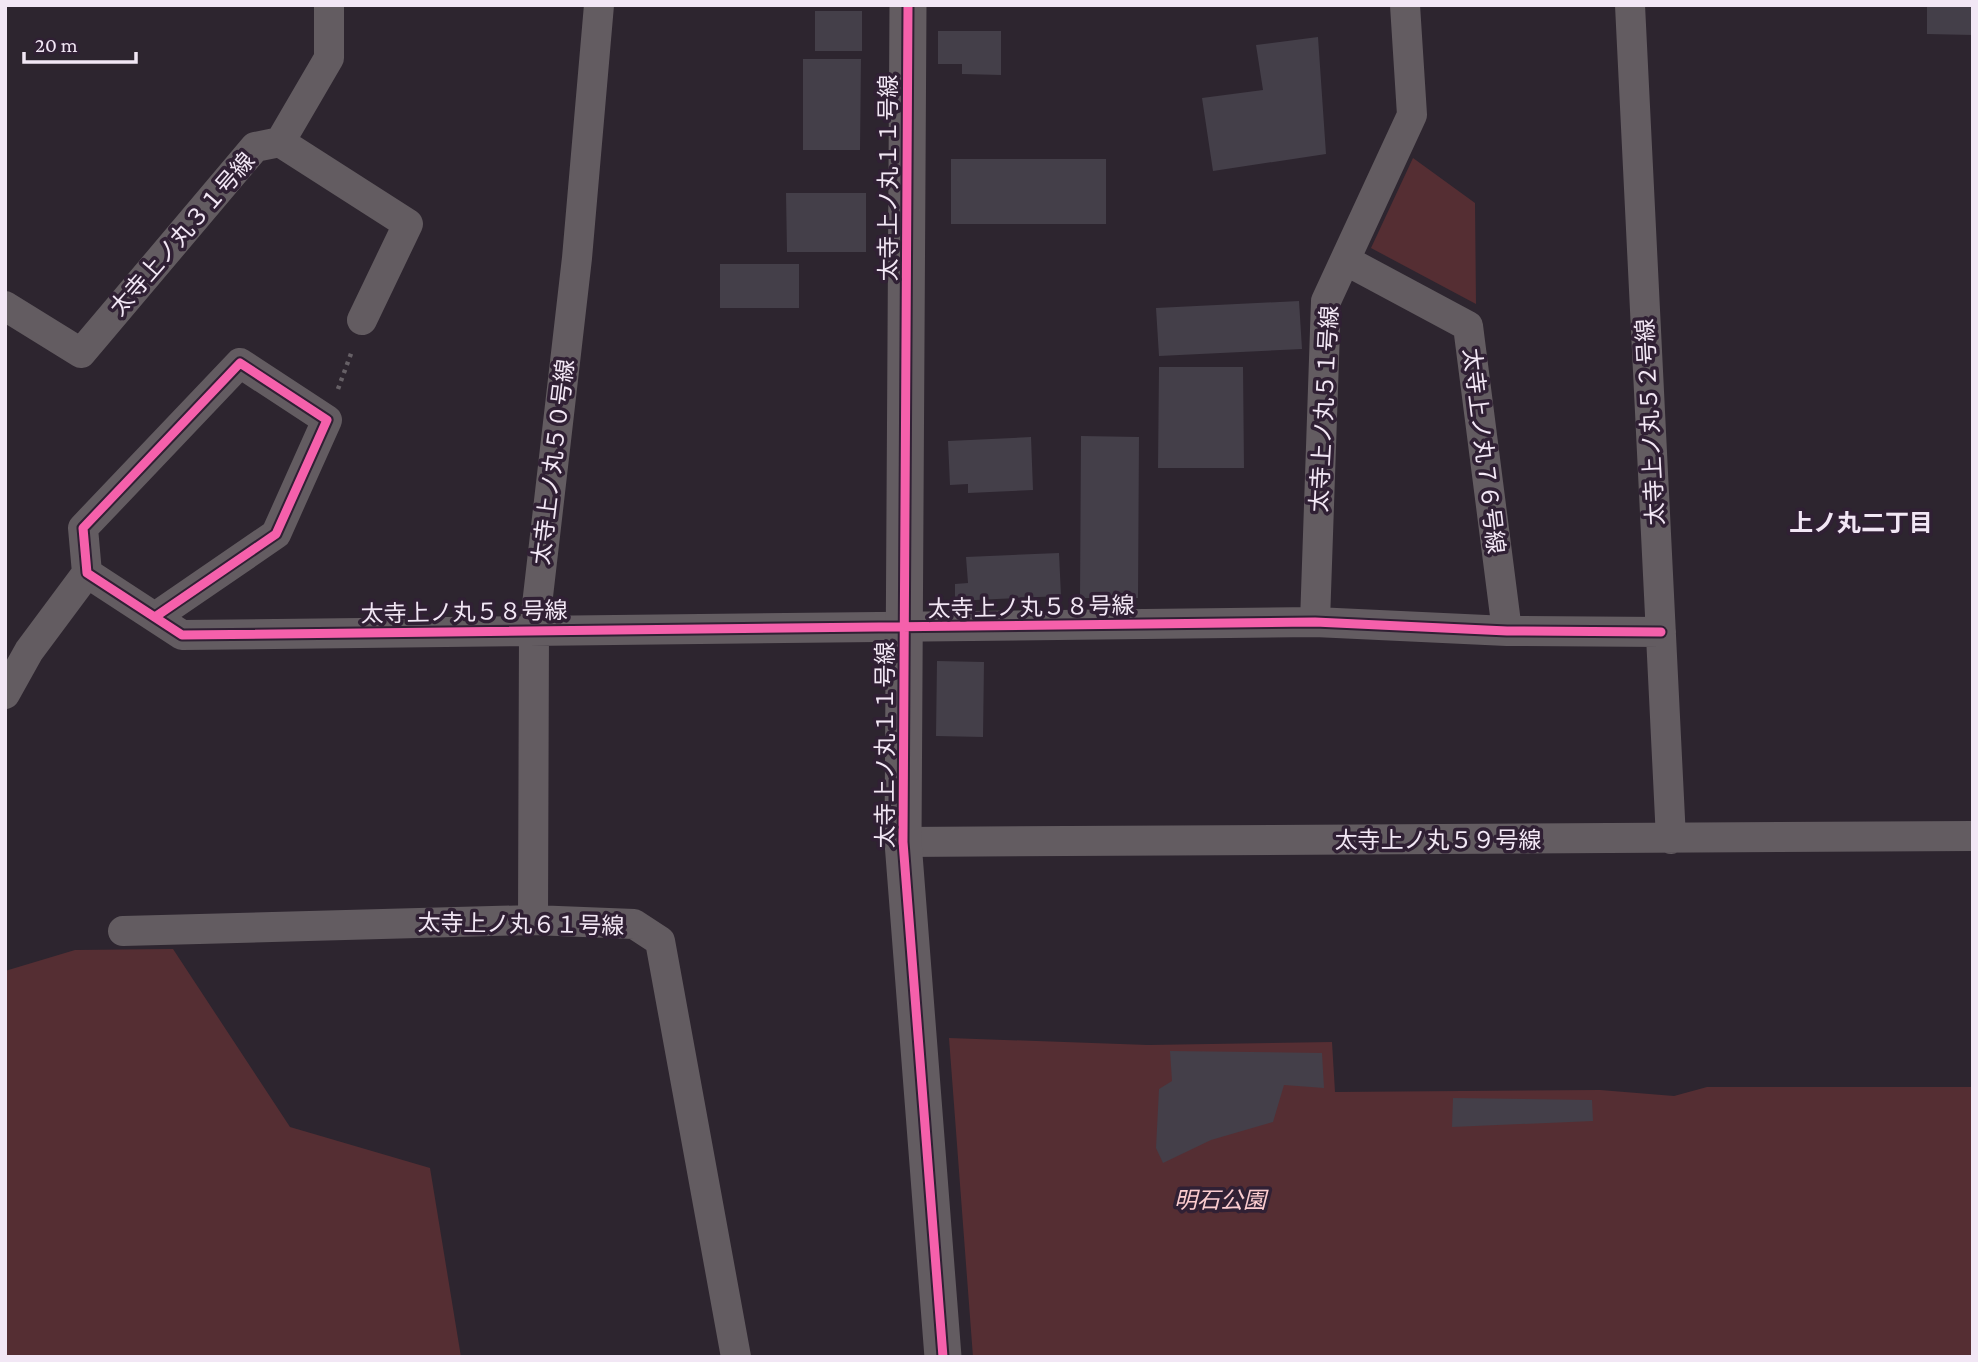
<svg xmlns="http://www.w3.org/2000/svg" width="1978" height="1362" viewBox="0 0 1978 1362" font-family="'Crimson Pro','Noto Sans JP',serif">
<style>
.green{fill:#552e33}
.building{fill:#443f49}
.lines{fill:none;stroke-linecap:round;stroke-linejoin:round}
.path{stroke:#666066;stroke-width:4.5;stroke-dasharray:3.5 5;stroke-linecap:butt}
.minor{stroke:#635c61;stroke-width:30}
.tertiary{stroke:#635c61;stroke-width:37}
.cycleway-casing{stroke:#302034;stroke-width:13}
.cycleway{stroke:#f560ab;stroke-width:9}
.labels{text-anchor:middle;stroke-width:7;stroke-linejoin:round;paint-order:stroke}
.street-label{font-size:23px;fill:#f2e7f5;stroke:#302034}
.park-label{font-size:23px;font-style:italic;fill:#fbcccf;stroke:#302034}
.neighbourhood-label{font-size:24px;font-weight:bold;fill:#f2e7f5;stroke:#302034}
</style>
<rect width="100%" height="100%" fill="#2d252f"/>
<!-- green -->
<path class="green" d="M 1413,158 L 1475,203 L 1476,304 L 1371,248 Z
M 173,949 L 290,1127 L 430,1168 L 461,1357 L 5,1357 L 5,971 L 75,950 Z
M 949,1038 L 1148,1045 L 1332,1042 L 1335,1092 L 1600,1090 L 1674,1096 L 1707,1087 L 1973,1087 L 1973,1357 L 973,1357 Z"/>
<!-- building -->
<path class="building" d="M 1927,5 L 1973,5 L 1973,35 L 1927,34 Z
M 815,11 L 862,11 L 862,51 L 815,51 Z
M 938,31 L 1001,31 L 1001,75 L 962,74 L 962,64 L 938,64 Z
M 1318,37 L 1326,154 L 1213,171 L 1202,98 L 1263,90 L 1256,45 Z
M 803,59 L 861,59 L 860,150 L 803,150 Z
M 951,159 L 1106,159 L 1106,224 L 951,224 Z
M 786,193 L 866,193 L 866,252 L 787,252 Z
M 720,264 L 799,264 L 799,308 L 720,308 Z
M 1299,301 L 1302,349 L 1159,356 L 1156,308 Z
M 1159,367 L 1243,367 L 1244,468 L 1158,468 Z
M 1081,436 L 1139,437 L 1138,598 L 1080,598 Z
M 1031,437 L 1033,490 L 968,493 L 968,484 L 950,485 L 948,441 Z
M 1059,553 L 1061,596 L 955,601 L 955,584 L 968,583 L 966,557 Z
M 937,661 L 984,662 L 983,737 L 936,736 Z
M 1170,1051 L 1322,1053 L 1324,1088 L 1284,1085 L 1273,1122 L 1211,1140 L 1163,1163 L 1156,1148 L 1159,1089 L 1172,1081 Z
M 1453,1098 L 1592,1100 L 1593,1121 L 1452,1127 Z"/>
<g class="lines">
<!-- path -->
<path class="path" d="M 338,389 L 352,351"/>
<!-- minor -->
<path class="minor" d="M 1630,5 L 1671,839
M 280,142 L 408,224 L 362,320
M 1345,260 L 1468,326 L 1507,631
M 5,306 L 81,353 L 255,147 L 280,142 L 329,58 L 329,5
M 155,617 L 276,534 L 327,420 L 240,363 L 83,528 L 87,573 L 182,635 L 1315,622 L 1507,631 L 1661,632
M 1315,622 L 1326,301 L 1412,115 L 1405,5
M 5,694 L 29,651 L 87,573
M 903,842 L 1973,836
M 533,920 L 534,631 L 577,258 L 599,5
M 123,931 L 533,920 L 634,924 L 660,941 L 736,1357"/>
<!-- tertiary -->
<path class="tertiary" d="M 908,5 L 903,842 L 943,1357"/>
<defs>
<path id="cycleway" d="M 908,5 L 903,842 L 943,1357
M 155,617 L 276,534 L 327,420 L 240,363 L 83,528 L 87,573 L 182,635 L 1315,622 L 1507,631 L 1661,632"/>
</defs>
<!-- cycleway casing -->
<use href="#cycleway" class="cycleway-casing"/>
<!-- cycleway -->
<use href="#cycleway" class="cycleway"/>
</g>
<g class="labels">
<!-- street labels -->
<g class="street-label">
<text transform="translate(888 178) rotate(-90)" y="8">太寺上ノ丸１１号線</text>
<text transform="translate(182 234) rotate(-49)" y="8">太寺上ノ丸３１号線</text>
<text transform="translate(1324 409) rotate(-87)" y="8">太寺上ノ丸５１号線</text>
<text transform="translate(1650 422) rotate(-93)" y="8">太寺上ノ丸５２号線</text>
<text transform="translate(1484 451) rotate(83)" y="8">太寺上ノ丸７６号線</text>
<text transform="translate(553 462) rotate(-83)" y="8">太寺上ノ丸５０号線</text>
<text transform="translate(1031 607) rotate(-1)" y="8">太寺上ノ丸５８号線</text>
<text transform="translate(464 612) rotate(-1)" y="8">太寺上ノ丸５８号線</text>
<text transform="translate(885 745) rotate(-90)" y="8">太寺上ノ丸１１号線</text>
<text x="1438" y="848">太寺上ノ丸５９号線</text>
<text transform="translate(521 924) rotate(1)" y="8">太寺上ノ丸６１号線</text>
</g>
<!-- park labels -->
<g class="park-label">
<text x="1220" y="1208">明石公園</text>
</g>
<!-- neighbourhood labels -->
<g class="neighbourhood-label">
<text x="1861" y="531">上ノ丸二丁目</text>
</g>
</g>
<!-- border -->
<rect width="1978" height="1362" fill="none" stroke="#f2e7f5" stroke-width="14"/>
<!-- scale -->
<path d="M24 52v10h112v-10" fill="none" stroke="#f2e7f5" stroke-width="3.5"/>
<text x="35" y="52" font-size="21" fill="#f2e7f5" stroke="#302034" stroke-width="5" paint-order="stroke">20 m</text>
</svg>
